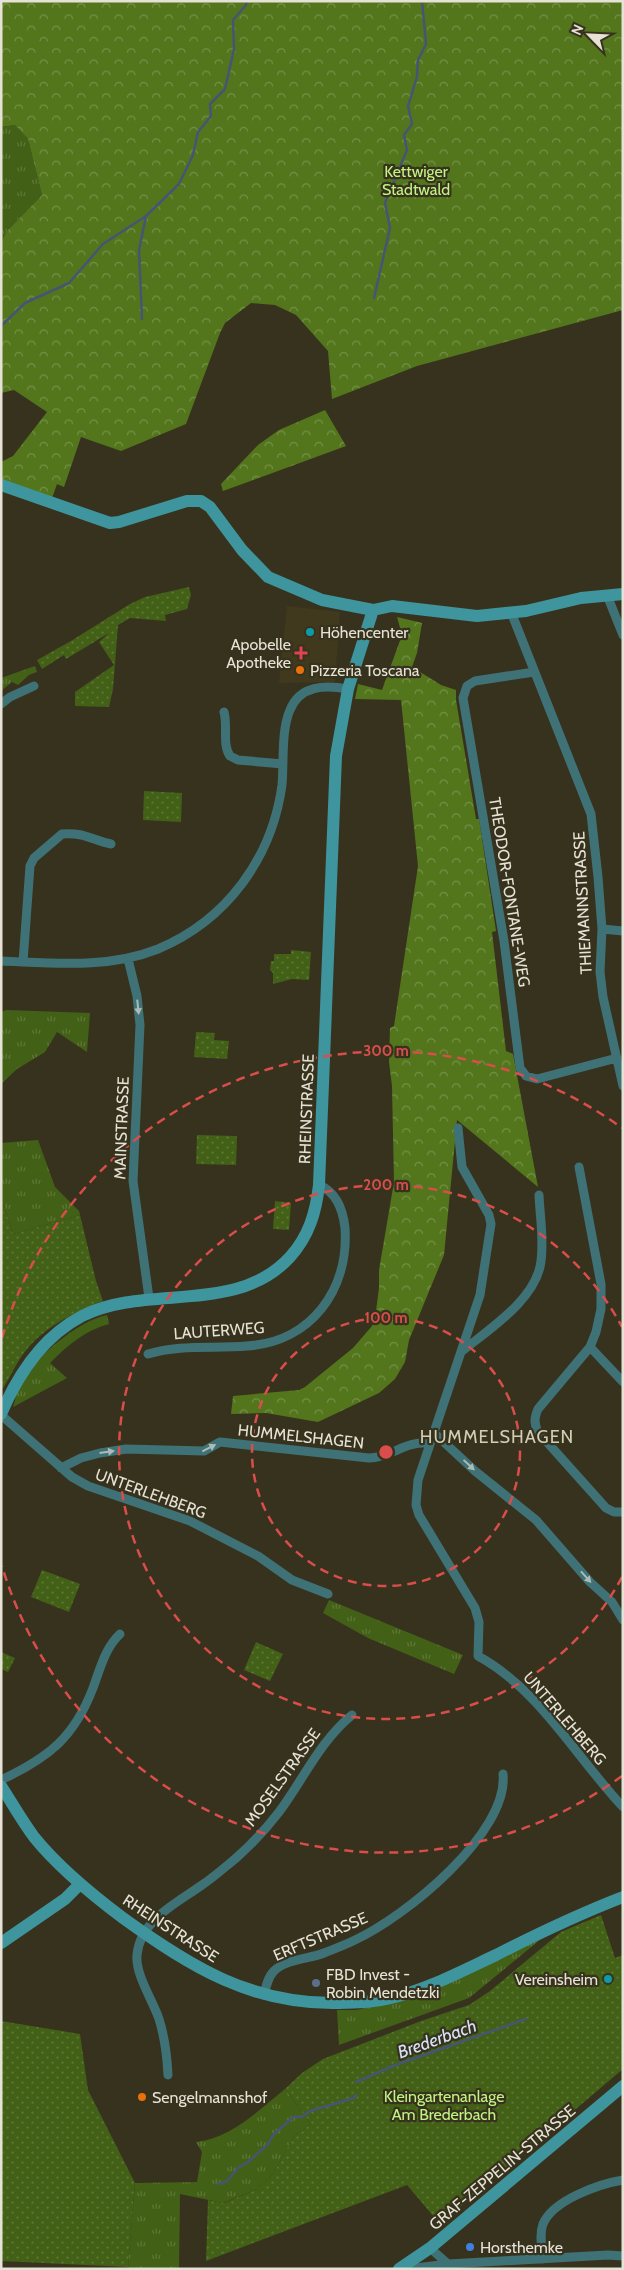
<svg xmlns="http://www.w3.org/2000/svg" width="624" height="2270" viewBox="0 0 624 2270" font-family="Cabin,sans-serif">
<style>
.built{fill:#40391d}
.grass{fill:url(#grass-tufts)}
.forest{fill:url(#forest-crowns)}
.park{fill:url(#park-dots)}
.lines{fill:none;stroke-linecap:round;stroke-linejoin:round}
.stream{stroke:#455674;stroke-width:2.5}
.street{stroke:#3f7277;stroke-width:9}
.secondary{stroke:#3f959d;stroke-width:12}
.oneway{fill:#acbbb5}
.ring{fill:none;stroke:#d94d4b;stroke-width:2.5;stroke-dasharray:9 6}
.culture-dot{fill:#0f9aa8;stroke:#37321d;stroke-width:2}
.health-dot{fill:#e0444e;stroke:#37321d;stroke-width:2}
.food-dot{fill:#e8710a;stroke:#37321d;stroke-width:2}
.service-dot{fill:#5c6f8a;stroke:#37321d;stroke-width:2}
.shop-dot{fill:#3f7fe0;stroke:#37321d;stroke-width:2}
.labels{text-anchor:middle;stroke-width:4.5;stroke-linejoin:round;paint-order:stroke}
.park-label{font-size:16px;fill:#c1f483;stroke:#37321d}
.poi-label{font-size:16px;fill:#e6e3d6;stroke:#37321d;text-anchor:start}
.street-label{font-size:16px;fill:#e6e3d6;stroke:#37321d}
.neighbourhood-label{font-size:18px;letter-spacing:1px;fill:#d3cdb4;stroke:#37321d}
.water-label{font-size:18px;font-style:italic;fill:#d5e2f6;stroke:#37321d}
.centre{fill:#d94d4b;stroke:#37321d;stroke-width:2.5}
.ring-label{font-size:15px;text-anchor:middle;font-weight:bold;fill:#d94d4b;stroke:#37321d;stroke-width:4.5;stroke-linejoin:round;paint-order:stroke}
</style>
<defs>
<pattern id="grass-tufts" width="24" height="20" patternUnits="userSpaceOnUse" patternTransform="scale(1.25)"><rect width="24" height="20" fill="#436017"/><path d="M3 7l-1-3M5 7V3M7 7l1-3M15 17l-1-3M17 17v-4M19 17l1-3" fill="none" stroke="#5e7738"/></pattern>
<pattern id="forest-crowns" width="20" height="18" patternUnits="userSpaceOnUse" patternTransform="scale(1.25)"><rect width="20" height="18" fill="#53761d"/><path d="M2 6a3 3 0 1 1 6 0M12 15a3 3 0 1 1 6 0" fill="none" stroke="#749048"/></pattern>
<pattern id="park-dots" width="8" height="8" patternUnits="userSpaceOnUse" patternTransform="scale(1.25)"><rect width="8" height="8" fill="#436017"/><path d="M2 2h.1M6 6h.1" fill="none" stroke="#5e7738" stroke-width="1.8" stroke-linecap="round"/></pattern>
</defs>
<rect width="100%" height="100%" fill="#37321d"/>
<!-- built -->
<path class="built" d="M 287,606 L 340,612 L 335,682 L 279,683 Z"/>
<!-- grass -->
<path class="grass" d="M 15,125 L 28,139 L 42,195 L 7,231 L 1,242 L 1,127 Z
M 35,666 L 37,672 L 29,675 L 18,685 L 12,682 L 1,691 L 1,678 Z
M 6,1010 L 90,1013 L 87,1052 L 57,1032 L 45,1052 L 17,1069 L 1,1084 L 1,1012 Z
M 38,1140 L 55,1187 L 79,1211 L 80,1215 L 13,1234 L 1,1196 L 1,1143 Z
M 107,1315 L 109,1324 C 85,1330 67,1346 50,1363 L 67,1378 L 13,1407 C 15,1401 16,1394 19,1388 C 31,1360 77,1321 107,1315 Z
M 329,1600 L 463,1655 L 454,1674 L 368,1638 L 323,1613 Z
M 541,1939 L 469,1998 L 339,2045 L 337,2010 L 356,2010 L 388,2003 Z
M 285,2089 L 311,2124 L 294,2136 L 273,2174 L 257,2189 L 223,2203 L 180,2194 L 179,2269 L 130,2269 L 128,2267 L 135,2183 L 197,2182 L 202,2152 L 196,2142 C 231,2138 259,2110 285,2089 Z"/>
<!-- forest -->
<path class="forest" d="M 1,1 L 623,1 L 623,310 L 417,366 L 332,399 L 328,351 L 296,315 L 275,305 L 251,303 L 225,323 L 220,333 L 186,424 L 121,451 L 81,437 L 64,487 L 57,484 L 51,501 L 1,482 L 1,462 L 13,456 L 47,412 L 14,390 L 1,393 L 1,242 L 7,231 L 42,195 L 28,139 L 15,125 L 1,127 Z
M 325,410 L 346,446 L 223,491 L 221,484 L 258,445 L 279,430 Z
M 397,617 L 422,623 L 417,653 L 412,667 L 441,685 L 456,690 L 456,700 L 476,819 L 479,819 L 496,931 L 492,932 L 506,1051 L 513,1054 L 538,1187 L 457,1120 L 444,1255 L 409,1340 L 405,1362 L 395,1379 L 379,1393 L 318,1422 L 266,1413 L 231,1414 L 233,1396 L 299,1390 L 305,1387 L 353,1348 L 372,1326 L 376,1311 L 379,1288 L 379,1270 L 394,1182 L 392,1086 L 389,1062 L 390,1028 L 394,1026 L 418,866 L 401,700 L 355,699 L 358,684 L 382,690 L 402,635 Z"/>
<!-- park -->
<path class="park" d="M 189,587 L 191,595 L 187,609 L 165,615 L 166,621 L 130,618 L 118,625 L 113,689 L 109,707 L 75,706 L 75,692 L 114,665 L 99,642 L 109,633 L 66,659 L 64,655 L 42,669 L 37,660 L 71,641 L 130,604 L 145,597 Z
M 144,791 L 182,793 L 181,822 L 143,820 Z
M 291,950 L 311,952 L 309,980 L 292,979 L 273,984 L 273,973 L 270,970 L 271,961 L 274,961 L 274,954 L 291,954 Z
M 196,1032 L 215,1033 L 214,1040 L 229,1041 L 227,1059 L 194,1057 Z
M 197,1135 L 237,1136 L 236,1165 L 196,1164 Z
M 1,1196 L 13,1234 L 80,1215 L 96,1281 L 103,1301 C 75,1312 48,1325 28,1348 C 17,1360 11,1377 1,1391 Z
M 275,1201 L 291,1203 L 289,1230 L 273,1229 Z
M 42,1570 L 80,1584 L 69,1612 L 31,1597 Z
M 256,1642 L 283,1654 L 270,1681 L 244,1670 Z
M 1,1652 L 15,1658 L 8,1672 L 1,1669 Z
M 601,1915 L 615,1958 L 623,1955 L 623,2069 L 440,2224 L 407,2185 L 206,2261 L 208,2200 L 224,2203 L 257,2189 L 273,2174 L 294,2136 L 311,2124 L 285,2089 L 302,2073 L 323,2059 L 421,2021 L 469,2005 L 490,1991 L 561,1932 Z
M 1,2021 L 80,2034 L 88,2090 L 135,2183 L 128,2267 L 1,2261 Z"/>
<g class="lines">
<!-- stream -->
<path class="stream" d="M 374,298 L 390,228 L 385,203 L 407,150 L 404,135 L 412,124 L 408,106 L 417,77 L 418,60 L 426,44 L 422,1
M 142,319 L 139,250 L 146,216
M 1,326 L 25,303 L 69,283 L 103,244 L 146,216 L 179,184 L 193,155 L 198,132 L 211,116 L 210,104 L 225,89 L 234,49 L 233,20 L 246,5 L 247,1
M 356,2082 L 393,2066 L 526,2019
M 218,2184 L 227,2181 L 239,2167 L 247,2163 L 268,2144 L 273,2135 L 293,2117 L 302,2117 L 310,2111 L 354,2098 L 356,2095"/>
<!-- street -->
<path class="street" d="M 607,595 L 623,635
M 511,612 L 591,814 L 598,877 L 602,929 L 600,972 L 603,997 L 623,1086
M 534,672 L 475,681 L 467,686 L 463,698 L 504,941 L 520,1068 L 526,1076 L 537,1079 L 617,1058
M 1,704 L 10,697 L 34,686
M 224,712 C 228,726 222,745 230,756 L 238,760 L 283,764
M 602,929 L 623,931
M 128,959 L 137,996 L 140,1025 L 133,1181 L 149,1298
M 1,961 C 54,963 108,969 158,949 C 227,920 272,858 282,785 C 284,763 281,730 290,710 C 300,685 325,685 348,689
M 23,962 L 30,866 L 34,858 L 62,834 C 84,832 92,840 111,844
M 458,1128 L 462,1167 L 489,1215 L 491,1224 L 480,1295 L 418,1480 L 416,1505 L 419,1515 L 475,1608 L 479,1622 L 478,1656 C 539,1689 576,1757 623,1807
M 579,1167 L 601,1284 L 601,1309 L 596,1332 L 590,1347 L 538,1409 C 534,1418 534,1423 538,1432 L 606,1508 L 614,1512 L 623,1512
M 590,1347 L 623,1382
M 461,1352 C 488,1330 537,1299 541,1261 C 544,1240 540,1217 539,1195
M 148,1354 C 181,1344 214,1349 247,1346 C 311,1342 349,1290 345,1228 C 343,1210 336,1192 319,1185
M 1,1415 L 72,1477 L 88,1486 L 190,1521 L 258,1556 L 292,1580 L 328,1594
M 433,1432 L 475,1471 L 536,1520 L 590,1582 L 612,1602 L 623,1620
M 61,1468 L 81,1458 L 100,1453 L 126,1449 L 204,1451 L 220,1442 L 369,1458 C 393,1457 404,1441 429,1443
M 1,1780 C 48,1758 74,1738 93,1688 C 100,1669 105,1648 120,1634
M 264,1995 C 266,1986 268,1977 274,1971 C 286,1959 309,1959 324,1953 C 334,1949 345,1945 355,1940 C 405,1917 509,1833 503,1774
M 168,2075 C 167,2055 165,2038 159,2019 C 153,2001 135,1974 137,1955 C 140,1920 177,1903 202,1885 C 214,1877 224,1868 235,1859 C 251,1845 266,1829 279,1812 C 303,1780 320,1741 352,1715
M 430,2248 L 448,2264
M 543,2259 C 542,2247 539,2235 543,2224 C 553,2200 599,2184 623,2180
M 408,2269 L 448,2264 L 608,2255 L 623,2256"/>
<!-- secondary -->
<path class="secondary" d="M 1,485 L 110,523 L 119,522 L 187,501 L 201,501 L 210,507 L 242,550 L 268,577 L 322,600 L 373,610 L 392,606 L 477,616 L 526,611 L 581,598 L 623,594
M 1,1414 C 18,1374 42,1337 82,1316 C 148,1283 236,1316 290,1257 C 309,1236 316,1212 319,1185 L 336,756 L 348,689 L 373,610
M 1,1786 C 12,1803 22,1821 34,1837 C 59,1868 91,1894 123,1918 C 191,1967 252,2005 339,2003 C 356,2003 375,2002 391,1998 C 428,1989 462,1971 496,1955 C 537,1934 579,1914 623,1897
M 1,1943 L 65,1899 L 80,1884
M 399,2269 L 430,2248 L 623,2086"/>
</g>
<!-- one-way arrows -->
<defs><path id="oneway-solid" d="M-6-.8H1V-3.2L6.5 0L1 3.2V.8H-6Z" transform="scale(1.25)"/></defs>
<g class="oneway">
<use href="#oneway-solid" transform="translate(138 1007) rotate(84)"/>
<use href="#oneway-solid" transform="translate(209 1448) rotate(-27)"/>
<use href="#oneway-solid" transform="translate(107 1452) rotate(-8)"/>
<use href="#oneway-solid" transform="translate(469 1465) rotate(43)"/>
<use href="#oneway-solid" transform="translate(586 1577) rotate(48)"/>
</g>
<!-- distance rings -->
<g class="ring">
<circle cx="386" cy="1452" r="134"/>
<path d="M622 1577A267 267 0 1 1 622 1327"/>
<path d="M622 1776A401 401 0 0 1 2 1566M2 1338A401 401 0 0 1 622 1128"/>
</g>
<!-- markers -->
<g class="culture-dot">
<circle cx="310" cy="632" r="5"/>
<circle cx="608" cy="1979" r="5"/>
</g>
<path class="health-dot" d="M298.5 645.5h5v5h5v5h-5v5h-5v-5h-5v-5h5z"/>
<g class="food-dot">
<circle cx="300" cy="670" r="5"/>
<circle cx="142" cy="2097" r="5"/>
</g>
<circle class="service-dot" cx="316" cy="1983" r="5"/>
<circle class="shop-dot" cx="470" cy="2247" r="5"/>
<g class="labels">
<!-- park labels -->
<g class="park-label">
<text x="416" y="177">Kettwiger<tspan x="416" dy="18">Stadtwald</tspan></text>
<text x="444" y="2102">Kleingartenanlage<tspan x="444" dy="18">Am Brederbach</tspan></text>
</g>
<!-- poi labels -->
<g class="poi-label">
<text x="320" y="638">Höhencenter</text>
<text x="291" y="650" text-anchor="end">Apobelle<tspan x="291" dy="18">Apotheke</tspan></text>
<text x="310" y="676">Pizzeria Toscana</text>
<text x="326" y="1980">FBD Invest -<tspan x="326" dy="18">Robin Mendetzki</tspan></text>
<text x="598" y="1985" text-anchor="end">Vereinsheim</text>
<text x="152" y="2103">Sengelmannshof</text>
<text x="480" y="2253">Horsthemke</text>
</g>
<!-- street labels -->
<g class="street-label">
<text transform="translate(510 892) rotate(81)" y="6">THEODOR-FONTANE-WEG</text>
<text transform="translate(582 903) rotate(-93)" y="6">THIEMANNSTRASSE</text>
<text transform="translate(306 1109) rotate(-88)" y="6">RHEINSTRASSE</text>
<text transform="translate(121 1128) rotate(-88)" y="6">MAINSTRASSE</text>
<text transform="translate(219 1330) rotate(-4)" y="6">LAUTERWEG</text>
<text transform="translate(301 1436) rotate(6)" y="6">HUMMELSHAGEN</text>
<text transform="translate(151 1493) rotate(20)" y="6">UNTERLEHBERG</text>
<text transform="translate(565 1718) rotate(49)" y="6">UNTERLEHBERG</text>
<text transform="translate(282 1777) rotate(-54)" y="6">MOSELSTRASSE</text>
<text transform="translate(171 1928) rotate(33)" y="6">RHEINSTRASSE</text>
<text transform="translate(320 1936) rotate(-23)" y="6">ERFTSTRASSE</text>
<text transform="translate(502 2167) rotate(-40)" y="6">GRAF-ZEPPELIN-STRASSE</text>
</g>
<!-- neighbourhood labels -->
<g class="neighbourhood-label">
<text x="497" y="1443">HUMMELSHAGEN</text>
</g>
<!-- water labels -->
<g class="water-label">
<text transform="translate(437 2039) rotate(-20)" y="6">Brederbach</text>
</g>
</g>
<circle cx="386" cy="1452" r="8" class="centre"/>
<g class="ring-label">
<text x="386" y="1056">300 m</text>
<text x="386" y="1190">200 m</text>
<text x="386" y="1323">100 m</text>
</g>
<!-- border -->
<rect width="624" height="2270" fill="none" stroke="#e6e3d6" stroke-width="5"/>
<!-- north arrow -->
<g transform="translate(589 35) rotate(294)" stroke="#37321d" stroke-width="4" paint-order="stroke">
<path d="M0-4L9 19L0 12L-9 19Z" fill="#e6e3d6"/>
<text y="-8" font-size="14" font-weight="bold" text-anchor="middle" fill="#e6e3d6">N</text>
</g>
</svg>
